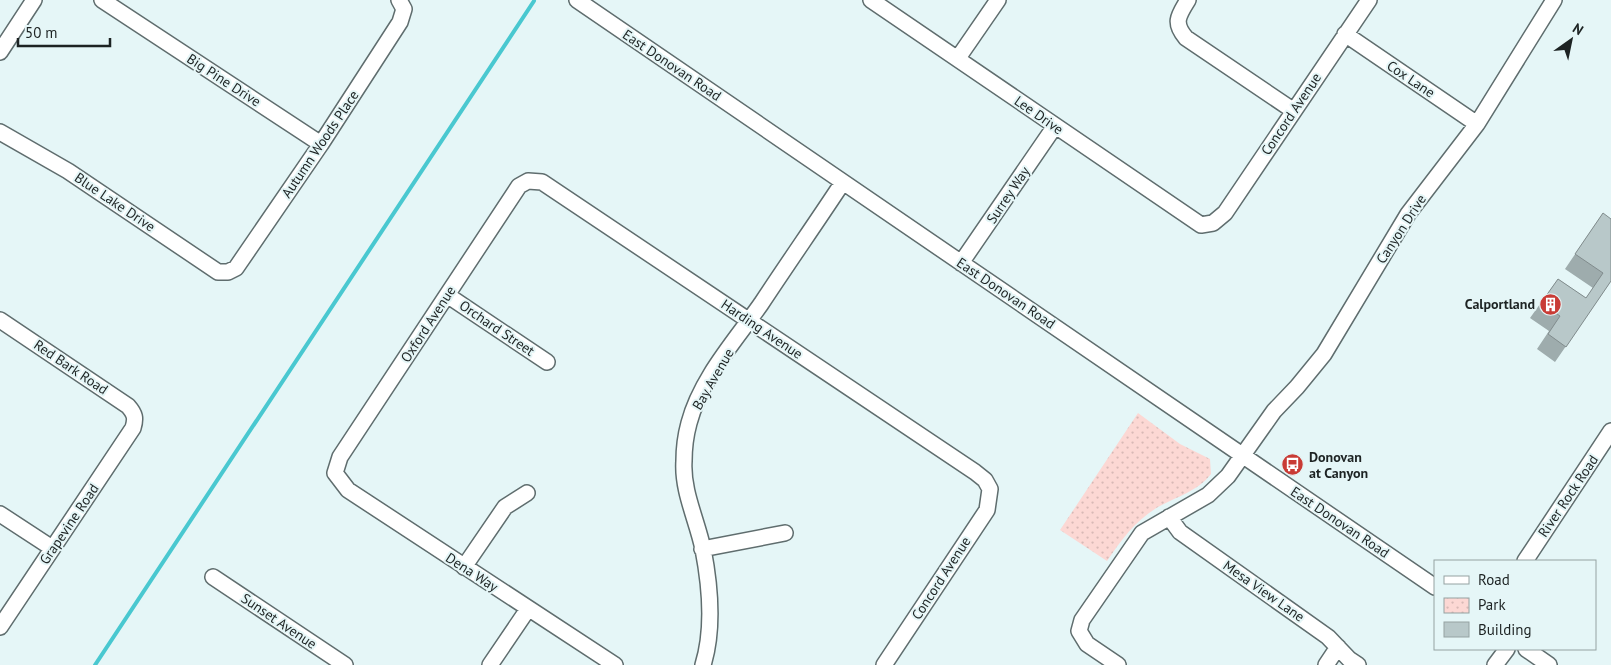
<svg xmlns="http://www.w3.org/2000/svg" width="1611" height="665" viewBox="0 0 1611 665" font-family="'PT Sans',sans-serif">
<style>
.park{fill:url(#park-dots)}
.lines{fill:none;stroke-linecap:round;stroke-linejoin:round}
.stream{stroke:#49c8d0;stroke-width:4}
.minor-casing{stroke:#5f6d6e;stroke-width:18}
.minor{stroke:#fff;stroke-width:15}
.wall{fill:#9eacad}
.building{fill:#b8c8c9;stroke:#818c8d}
.labels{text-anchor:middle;stroke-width:4;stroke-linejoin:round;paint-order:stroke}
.street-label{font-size:14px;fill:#1d2323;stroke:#e5f6f7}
.poi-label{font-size:14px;font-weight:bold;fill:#1d2323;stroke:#e5f6f7;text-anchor:end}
</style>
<defs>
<pattern id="park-dots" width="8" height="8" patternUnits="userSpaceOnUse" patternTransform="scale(1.25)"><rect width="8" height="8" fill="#fcd8d4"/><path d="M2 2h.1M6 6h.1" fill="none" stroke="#d8b9b6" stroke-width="1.8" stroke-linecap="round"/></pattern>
</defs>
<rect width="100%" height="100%" fill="#e5f6f7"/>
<!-- park -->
<path class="park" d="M 1138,413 L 1180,444 L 1210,459 L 1211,474 C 1198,491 1176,497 1158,507 C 1136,520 1121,540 1107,561 L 1060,530 Z"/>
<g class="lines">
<!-- stream -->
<path class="stream" d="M 95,665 L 534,1"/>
<defs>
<path id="minor" d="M 102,0 L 321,144
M 577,0 L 1435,587
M 871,0 L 1201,225 L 1213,223 L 1225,213 L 1369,0
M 1188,0 C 1178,16 1173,23 1186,38 L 1294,111
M 1345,34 L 1477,124
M 0,52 L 34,0
M 958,58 L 998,0
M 0,132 L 68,171 L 218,272 L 228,272 L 236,268 L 321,144 L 400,22 L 404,9 L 399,0
M 961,263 L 1055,126
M 447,295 L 547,362
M 0,320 L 128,406 C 135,414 136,418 133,428 L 0,627
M 0,514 L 52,548
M 1169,517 L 1180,532 L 1328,637 L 1349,659 L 1358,665
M 702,549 L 785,533
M 1525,561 L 1611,431
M 464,567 L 505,507 L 527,493
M 213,577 L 345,665
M 1526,649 L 1549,665
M 490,665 L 528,609
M 615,665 L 348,490 L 335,473 L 340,457 L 519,186 L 528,181 L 542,182 L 975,472 L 985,480 L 990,489 L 987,510 L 884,665
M 703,665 C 714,629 710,585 703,549 C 697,520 682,491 684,461 C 684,449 686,434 689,423 C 701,378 735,341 761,304 C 788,263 816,223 843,182
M 1118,665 L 1087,644 L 1079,631 L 1082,620 L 1142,533 L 1208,495 L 1228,476 L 1274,411 L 1297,387 L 1324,354 L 1408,214 L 1477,124 L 1554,0
M 1326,665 L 1338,647
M 1495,665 L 1507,649"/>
</defs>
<!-- minor casing -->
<use href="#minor" class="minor-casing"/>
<!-- minor -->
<use href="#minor" class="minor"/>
</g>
<!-- wall -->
<path class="wall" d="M 1603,213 L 1611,281 L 1555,362 L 1537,349 L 1549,331 L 1530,318 L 1558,279 L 1586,298 L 1593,288 L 1565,269 Z"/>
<!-- building -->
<path class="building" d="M 1603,213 L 1611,219 L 1611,281 L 1566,347 L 1548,334 L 1560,316 L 1541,303 L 1558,279 L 1586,298 L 1603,273 L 1575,254 Z"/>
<!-- icons -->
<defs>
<symbol id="building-disc" viewBox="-11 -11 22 22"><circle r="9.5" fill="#c93b35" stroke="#e5f6f7"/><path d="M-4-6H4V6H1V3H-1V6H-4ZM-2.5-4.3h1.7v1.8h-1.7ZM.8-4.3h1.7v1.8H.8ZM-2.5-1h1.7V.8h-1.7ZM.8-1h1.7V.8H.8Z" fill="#fff"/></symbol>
<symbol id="bus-disc" viewBox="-11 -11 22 22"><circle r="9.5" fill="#c93b35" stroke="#e5f6f7"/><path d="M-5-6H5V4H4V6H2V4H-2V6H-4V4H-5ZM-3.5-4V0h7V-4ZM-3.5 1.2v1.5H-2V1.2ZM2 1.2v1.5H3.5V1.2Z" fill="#fff"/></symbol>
</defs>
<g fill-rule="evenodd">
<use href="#building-disc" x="1538" y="292" width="25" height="25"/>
<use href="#bus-disc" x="1280" y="452" width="25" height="25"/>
</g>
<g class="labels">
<!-- street labels -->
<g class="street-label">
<text transform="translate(672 65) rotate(34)" y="5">East Donovan Road</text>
<text transform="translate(1411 79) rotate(34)" y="5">Cox Lane</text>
<text transform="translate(224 80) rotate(33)" y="5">Big Pine Drive</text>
<text transform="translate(1291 114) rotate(-56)" y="5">Concord Avenue</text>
<text transform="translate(1039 115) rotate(35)" y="5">Lee Drive</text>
<text transform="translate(320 144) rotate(-56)" y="5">Autumn Woods Place</text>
<text transform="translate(1008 195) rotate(-56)" y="5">Surrey Way</text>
<text transform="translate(115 202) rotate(34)" y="5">Blue Lake Drive</text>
<text transform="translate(1401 229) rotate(-57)" y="5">Canyon Drive</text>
<text transform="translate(1006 293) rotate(34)" y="5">East Donovan Road</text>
<text transform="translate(428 324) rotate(-57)" y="5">Oxford Avenue</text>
<text transform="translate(497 328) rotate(34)" y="5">Orchard Street</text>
<text transform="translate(762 329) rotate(34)" y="5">Harding Avenue</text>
<text transform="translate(71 367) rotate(34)" y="5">Red Bark Road</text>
<text transform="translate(713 379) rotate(-60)" y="5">Bay Avenue</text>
<text transform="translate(1568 496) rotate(-56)" y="5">River Rock Road</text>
<text transform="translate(1340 522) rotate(34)" y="5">East Donovan Road</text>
<text transform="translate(69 524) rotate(-56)" y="5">Grapevine Road</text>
<text transform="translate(472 572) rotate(33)" y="5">Dena Way</text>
<text transform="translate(941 578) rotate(-57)" y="5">Concord Avenue</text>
<text transform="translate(1264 591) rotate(35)" y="5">Mesa View Lane</text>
<text transform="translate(279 621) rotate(34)" y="5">Sunset Avenue</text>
</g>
<!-- poi labels -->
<g class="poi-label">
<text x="1535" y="309">Calportland</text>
<text x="1309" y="462" text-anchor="start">Donovan<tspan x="1309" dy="16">at Canyon</tspan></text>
</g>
</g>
<!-- legend -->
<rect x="1434" y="560" width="162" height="90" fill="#e5f6f7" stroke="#95a2a2"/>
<rect x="1444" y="576" width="25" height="8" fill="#ffffff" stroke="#95a2a2"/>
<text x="1478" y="585" font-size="15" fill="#1d2323">Road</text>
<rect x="1444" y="598" width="25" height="15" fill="url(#park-dots)" stroke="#95a2a2"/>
<text x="1478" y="610" font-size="15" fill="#1d2323">Park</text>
<rect x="1444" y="622" width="25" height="15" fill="#b8c8c9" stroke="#95a2a2"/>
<text x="1478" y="635" font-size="15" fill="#1d2323">Building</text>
<!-- north arrow -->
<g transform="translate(1571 40) rotate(33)" stroke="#e5f6f7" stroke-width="4" paint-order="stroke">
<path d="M0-4L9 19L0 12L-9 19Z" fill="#1d2323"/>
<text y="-8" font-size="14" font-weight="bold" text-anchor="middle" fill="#1d2323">N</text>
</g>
<!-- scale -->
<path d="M18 38v8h92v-8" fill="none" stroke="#1d2323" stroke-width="2.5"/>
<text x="25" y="38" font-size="15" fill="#1d2323" stroke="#e5f6f7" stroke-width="4" paint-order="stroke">50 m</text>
</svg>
